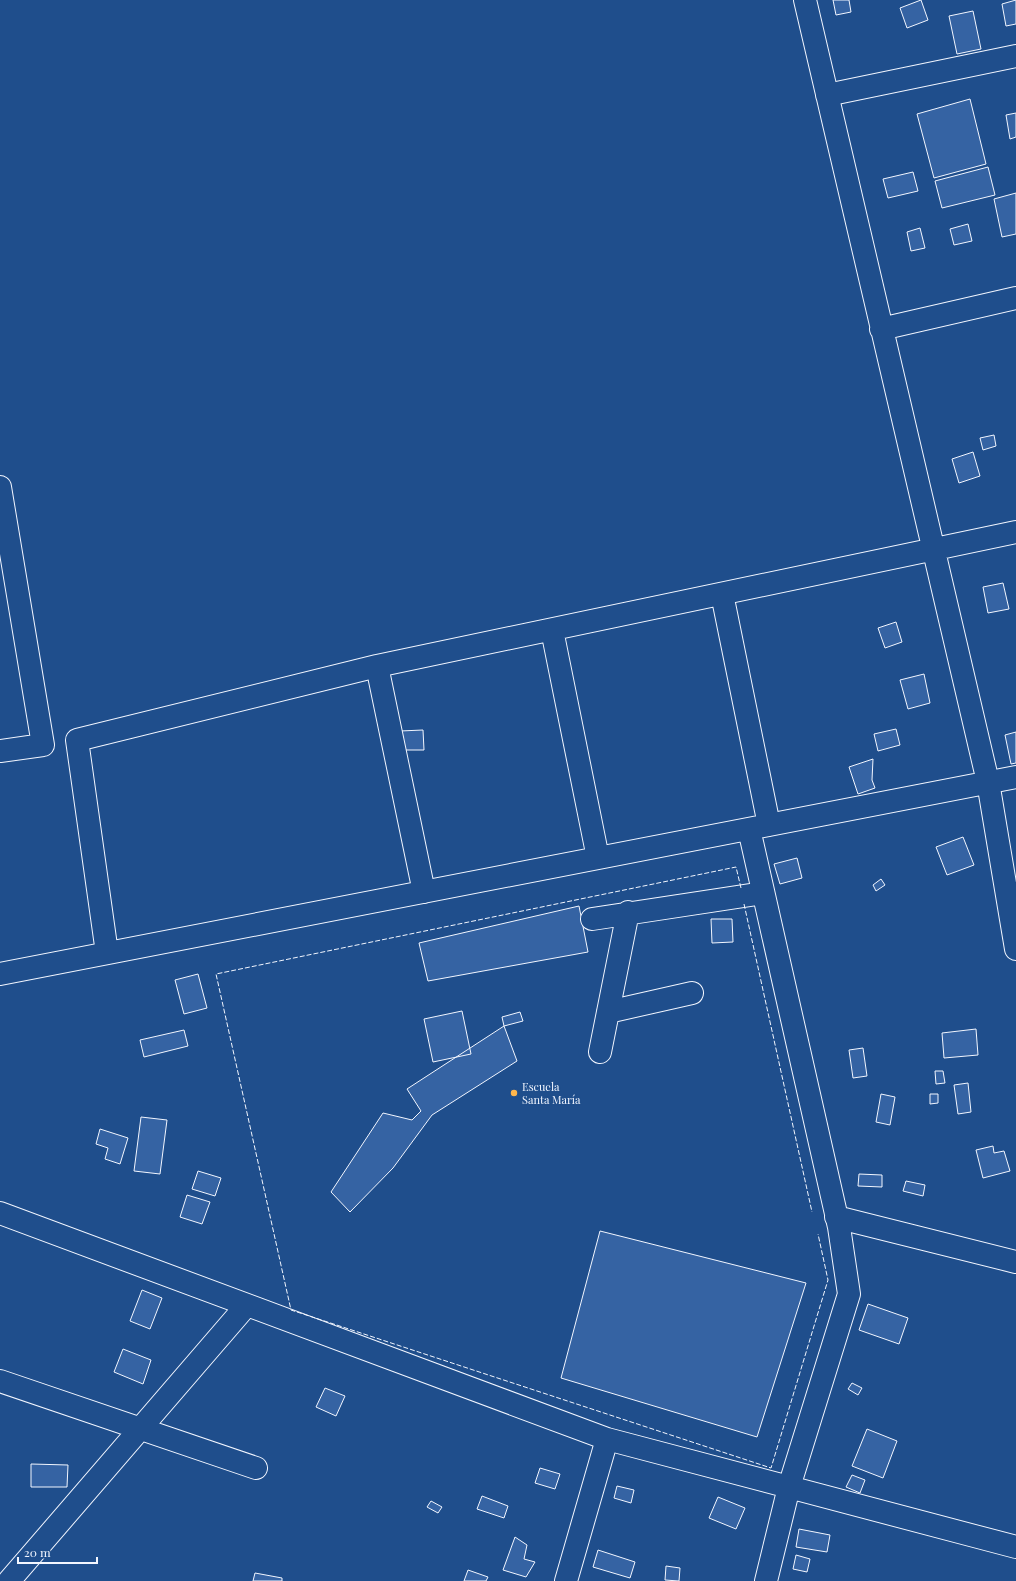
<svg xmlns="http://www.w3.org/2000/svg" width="1016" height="1581" viewBox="0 0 1016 1581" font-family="'Playfair Display',serif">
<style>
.building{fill:#3563a3;stroke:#f2f6ff}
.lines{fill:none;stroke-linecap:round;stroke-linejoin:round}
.minor-casing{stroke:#f2f6ff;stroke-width:24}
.minor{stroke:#1f4e8c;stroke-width:22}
.fence{stroke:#f2f6ff;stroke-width:1;stroke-dasharray:5 2;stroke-linecap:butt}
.poi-dot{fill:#ffb74d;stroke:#1f4e8c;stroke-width:1.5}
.labels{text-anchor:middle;stroke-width:3;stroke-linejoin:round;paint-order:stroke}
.poi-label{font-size:11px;fill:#f2f6ff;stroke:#1f4e8c;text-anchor:start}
</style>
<rect width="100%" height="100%" fill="#1f4e8c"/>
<!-- building -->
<path class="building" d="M 833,0 L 849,0 L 851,12 L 836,15 Z
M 921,0 L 928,20 L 907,28 L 900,8 Z
M 1016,0 L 1016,24 L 1006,26 L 1002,4 Z
M 973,11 L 981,49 L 957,54 L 949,16 Z
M 970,99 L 986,164 L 934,178 L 917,114 Z
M 1016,113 L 1016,137 L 1010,139 L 1006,115 Z
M 988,167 L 995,195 L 942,208 L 935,181 Z
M 913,172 L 918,191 L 888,198 L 883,179 Z
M 1016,193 L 1016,234 L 1002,237 L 994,199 Z
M 968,224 L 972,241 L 954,245 L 950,229 Z
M 920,228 L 925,248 L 911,251 L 907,232 Z
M 994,435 L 996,446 L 983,450 L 980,438 Z
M 973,452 L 980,476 L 959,483 L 952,459 Z
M 1003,583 L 1009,609 L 988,613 L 983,587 Z
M 896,622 L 902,642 L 885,648 L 878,628 Z
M 924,674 L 930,703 L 908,709 L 900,680 Z
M 896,729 L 900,745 L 878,751 L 874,734 Z
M 423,730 L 424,750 L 401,750 L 400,731 Z
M 1016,732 L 1016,763 L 1011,764 L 1005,735 Z
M 873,759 L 872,780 L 875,788 L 858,794 L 849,767 Z
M 963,837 L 974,865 L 947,875 L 936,847 Z
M 797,858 L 802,878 L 780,884 L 774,864 Z
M 881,879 L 885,885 L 876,891 L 873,885 Z
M 579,906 L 588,952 L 428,981 L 419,943 Z
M 711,919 L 732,919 L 733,942 L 712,943 Z
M 198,974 L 207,1008 L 184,1014 L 175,980 Z
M 462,1011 L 471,1054 L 433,1062 L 424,1019 Z
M 520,1012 L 523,1021 L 504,1026 L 502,1017 Z
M 504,1026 L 517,1061 L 432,1115 L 393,1168 L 350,1212 L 331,1192 L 383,1113 L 412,1120 L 421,1111 L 407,1089 Z
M 976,1029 L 978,1055 L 944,1058 L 942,1033 Z
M 184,1030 L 188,1046 L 144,1057 L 140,1040 Z
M 863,1048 L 867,1076 L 853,1078 L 849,1050 Z
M 935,1071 L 943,1071 L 945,1083 L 936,1084 Z
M 968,1083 L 971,1112 L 958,1114 L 954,1085 Z
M 881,1094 L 895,1097 L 890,1125 L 876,1122 Z
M 930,1094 L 938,1094 L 938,1103 L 930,1104 Z
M 141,1117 L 167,1120 L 160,1174 L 134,1171 Z
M 100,1129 L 128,1138 L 120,1164 L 105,1159 L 108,1148 L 96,1144 Z
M 993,1146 L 994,1153 L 1004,1151 L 1010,1171 L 983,1178 L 976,1150 Z
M 198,1171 L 221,1178 L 215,1196 L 192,1189 Z
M 859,1174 L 882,1175 L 882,1187 L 858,1186 Z
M 906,1181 L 925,1185 L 923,1196 L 903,1191 Z
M 187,1195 L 210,1202 L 202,1224 L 180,1217 Z
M 600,1231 L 806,1283 L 757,1437 L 561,1378 Z
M 142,1290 L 162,1298 L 150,1329 L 130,1321 Z
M 868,1304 L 908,1318 L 899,1344 L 859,1330 Z
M 123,1349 L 151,1360 L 143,1384 L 114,1372 Z
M 852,1383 L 862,1388 L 858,1395 L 848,1389 Z
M 325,1388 L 345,1396 L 336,1416 L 316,1407 Z
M 867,1429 L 897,1441 L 883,1478 L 852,1466 Z
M 31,1464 L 68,1465 L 67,1487 L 31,1487 Z
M 540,1468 L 560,1474 L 555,1489 L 535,1483 Z
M 852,1475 L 865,1480 L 860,1493 L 846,1487 Z
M 617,1486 L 634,1490 L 631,1503 L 614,1498 Z
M 482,1496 L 508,1506 L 504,1518 L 477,1509 Z
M 718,1497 L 745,1508 L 736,1529 L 709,1518 Z
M 431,1501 L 442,1507 L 438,1513 L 427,1507 Z
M 799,1529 L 830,1535 L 827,1552 L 796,1547 Z
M 515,1537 L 527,1545 L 524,1559 L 535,1562 L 526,1577 L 503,1570 Z
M 598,1550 L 635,1562 L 630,1578 L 593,1567 Z
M 796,1555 L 810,1559 L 807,1572 L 793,1569 Z
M 666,1566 L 680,1568 L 679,1581 L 665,1580 Z
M 468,1570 L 488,1577 L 486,1581 L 464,1581 Z
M 255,1573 L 282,1578 L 282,1581 L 253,1581 Z"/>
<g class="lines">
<defs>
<path id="minor" d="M 805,0 L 988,782 L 1016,949
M 827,95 L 1016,56
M 881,329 L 1016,298
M 0,487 L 43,745 L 0,751
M 722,594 L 769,825
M 552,630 L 598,858
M 377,666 L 424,892
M 749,829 L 839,1227 L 849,1294 L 789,1487 L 766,1581
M 592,919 L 763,893
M 107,953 L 77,740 L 377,666 L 1016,532
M 0,974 L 1016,777
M 608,1012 L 692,993
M 600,1052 L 628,912
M 0,1213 L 607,1439 L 566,1581
M 836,1217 L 1016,1262
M 0,1381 L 256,1468
M 607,1439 L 1016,1547
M 9,1581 L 246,1306"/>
</defs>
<!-- minor casing -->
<use href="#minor" class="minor-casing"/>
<!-- minor -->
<use href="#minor" class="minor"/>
<!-- fence -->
<path class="fence" d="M 741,888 L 736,867 L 216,974 L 291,1310 L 771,1468 L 828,1280 L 818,1234
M 744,904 L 812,1212"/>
</g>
<!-- markers -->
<circle class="poi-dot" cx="514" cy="1093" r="4"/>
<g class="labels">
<!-- poi labels -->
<g class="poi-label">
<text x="522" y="1091">Escuela<tspan x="522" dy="13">Santa María</tspan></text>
</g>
</g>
<!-- scale -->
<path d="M18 1557v6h79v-6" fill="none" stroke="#f2f6ff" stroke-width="2"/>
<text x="24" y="1557" font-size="12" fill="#f2f6ff" stroke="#1f4e8c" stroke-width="3" paint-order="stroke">20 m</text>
</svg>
